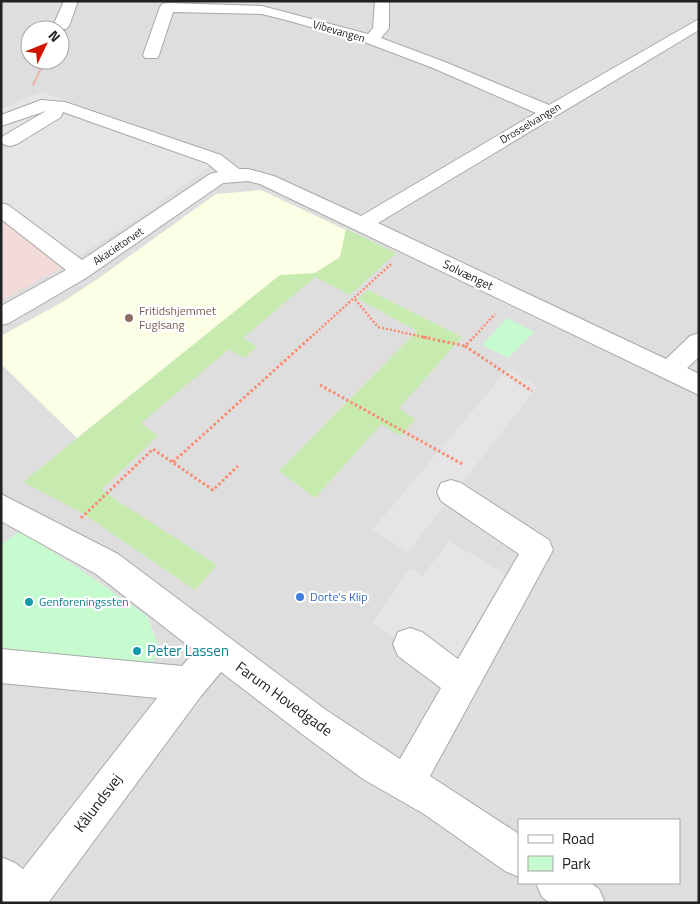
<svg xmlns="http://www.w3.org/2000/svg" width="700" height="904" viewBox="0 0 700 904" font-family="'Titillium Web',sans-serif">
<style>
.residential{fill:#dfdede;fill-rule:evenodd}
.commercial{fill:#f2dbd8}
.education{fill:#fcffe3}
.grass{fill:#c7ebae}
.park{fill:#c6facf}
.parking{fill:#e5e5e5}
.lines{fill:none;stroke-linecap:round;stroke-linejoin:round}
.minor-casing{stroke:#a8a8a8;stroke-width:2}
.path-far2{stroke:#fb8b70;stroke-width:2;stroke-dasharray:1 1;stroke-linecap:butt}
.path-far1{stroke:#fb8b70;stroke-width:2.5;stroke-dasharray:2 2;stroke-linecap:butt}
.path{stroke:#fb8b70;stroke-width:3;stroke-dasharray:2.5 2.5;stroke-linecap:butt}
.minor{fill:#fff;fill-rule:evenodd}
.education-dot{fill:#8d6e63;stroke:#fff;stroke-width:2}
.shop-dot{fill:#3f7fe0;stroke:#fff;stroke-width:2}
.culture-dot{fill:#0f9aa8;stroke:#fff;stroke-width:2}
.labels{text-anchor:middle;stroke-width:4.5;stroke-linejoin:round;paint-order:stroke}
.far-street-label{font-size:11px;fill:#212121;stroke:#fff}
.street-label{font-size:12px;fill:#212121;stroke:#fff}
.education-label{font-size:12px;fill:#785e54;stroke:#fff;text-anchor:start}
.shop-label{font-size:12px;fill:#366cbe;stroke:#fff;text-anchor:start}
.culture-label{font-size:12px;fill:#0d838f;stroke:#fff;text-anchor:start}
.near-culture-label{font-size:15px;fill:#0d838f;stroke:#fff;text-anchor:start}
.near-street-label{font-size:15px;fill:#212121;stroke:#fff}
</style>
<rect width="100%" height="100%" fill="#f1efe8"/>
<!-- residential -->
<path class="residential" d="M 1,1 L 699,1 L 699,903 L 1,903 ZM 30,30 L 60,30 L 60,60 L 30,60 ZM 519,820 L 679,820 L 679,883 L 519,883 Z"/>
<!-- commercial -->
<path class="commercial" d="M 1,216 L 64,266 L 1,301 Z"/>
<!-- education -->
<path class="education" d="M 261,190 L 346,230 L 340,258 L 313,274 L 279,276 L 77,438 L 1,364 L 1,336 L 64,301 L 99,278 L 216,194 Z"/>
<!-- grass -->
<path class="grass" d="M 346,229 L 396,253 L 350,295 L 315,277 L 243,338 L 257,347 L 244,358 L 229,349 L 141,423 L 158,436 L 101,490 L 217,565 L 195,590 L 79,511 L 23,482 L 280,275 L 315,273 L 340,257 Z
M 368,290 L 462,337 L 399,408 L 415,419 L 401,436 L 381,424 L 315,498 L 279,471 L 417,331 L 358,299 Z"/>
<!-- park -->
<path class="park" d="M 507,318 L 534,332 L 508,358 L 482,345 Z
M 20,531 L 75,566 L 147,616 L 160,650 L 151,664 L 1,648 L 1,545 Z"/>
<!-- parking -->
<path class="parking" d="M 41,92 L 225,155 L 150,210 L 64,266 L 1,216 L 1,151 L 14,145 L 1,136 L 1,109 Z
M 508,369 L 538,386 L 408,552 L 372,530 Z
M 449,541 L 506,574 L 447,675 L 373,623 L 410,568 L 423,576 Z"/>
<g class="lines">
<defs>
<path id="minor" d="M 64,1 L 78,1 L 69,26 L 66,29 L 56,29 L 53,26 Z
M 375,1 L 389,1 L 389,28 L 381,38 L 445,62 L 549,105 L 699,19 L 699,30 L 378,223 L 666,359 L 690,336 L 699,333 L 699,357 L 687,368 L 699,374 L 699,395 L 260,184 L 248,181 L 223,183 L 86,278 L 9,323 L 1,325 L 1,306 L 66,270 L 1,219 L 1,203 L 8,205 L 82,260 L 210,174 L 218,172 L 207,163 L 63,112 L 61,117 L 17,144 L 10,146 L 3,144 L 1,141 L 3,136 L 46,111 L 1,126 L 1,115 L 41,100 L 65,102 L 221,155 L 239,169 L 248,169 L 274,176 L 361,216 L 536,113 L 433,68 L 367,43 L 286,20 L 262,14 L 173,12 L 159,55 L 157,58 L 145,58 L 143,55 L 160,7 L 162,4 L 167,3 L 262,6 L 368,34 L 373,28 Z
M 451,480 L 461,483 L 549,540 L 553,550 L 430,776 L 519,834 L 519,877 L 505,871 L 424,814 L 363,779 L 302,734 L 221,672 L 201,696 L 48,903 L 1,902 L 1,857 L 15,863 L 23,869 L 157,698 L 1,683 L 1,649 L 182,666 L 195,651 L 96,574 L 1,521 L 1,494 L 118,554 L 326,710 L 400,759 L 441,688 L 398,656 L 393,644 L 398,632 L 410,628 L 422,632 L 458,659 L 519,554 L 441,501 L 437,492 L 441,483 Z
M 536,883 L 591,883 L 599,889 L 605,903 L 550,903 L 542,897 Z"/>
</defs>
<!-- minor casing -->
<use href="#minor" class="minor-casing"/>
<!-- path-far2 -->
<path class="path-far2" d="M 33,85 L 45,60"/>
<!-- path-far1 -->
<path class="path-far1" d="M 391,264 L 354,298 L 378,327 L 428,338
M 310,338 L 354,298
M 473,338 L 495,314"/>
<!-- path -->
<path class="path" d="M 423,337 L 465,346 L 474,337
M 465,346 L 532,391
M 320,385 L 464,465
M 173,462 L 311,337
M 81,518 L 153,449 L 213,490 L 238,466"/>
<!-- minor -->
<use href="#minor" class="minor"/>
</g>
<!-- markers -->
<circle class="education-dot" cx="129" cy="318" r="5"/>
<circle class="shop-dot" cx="300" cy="597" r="5"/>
<g class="culture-dot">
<circle cx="29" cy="602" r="5"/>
<circle cx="137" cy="651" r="5"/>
</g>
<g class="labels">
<!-- far-street labels -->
<g class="far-street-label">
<text transform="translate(339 31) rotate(16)" y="4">Vibevangen</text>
<text transform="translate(530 123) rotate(-31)" y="4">Drosselvangen</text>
<text transform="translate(118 246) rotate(-34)" y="4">Akacietorvet</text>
</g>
<!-- street labels -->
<g class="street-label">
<text transform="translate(468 275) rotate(26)" y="4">Solvænget</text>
</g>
<!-- education labels -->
<g class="education-label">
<text x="139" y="315">Fritidshjemmet<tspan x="139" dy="14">Fuglsang</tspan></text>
</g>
<!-- shop labels -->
<g class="shop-label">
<text x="310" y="601">Dorte's Klip</text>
</g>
<!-- culture labels -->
<g class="culture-label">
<text x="39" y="606">Genforeningssten</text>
</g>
<!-- near-culture labels -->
<g class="near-culture-label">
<text x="147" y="656">Peter Lassen</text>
</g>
<!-- near-street labels -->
<g class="near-street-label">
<text transform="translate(284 699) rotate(36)" y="5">Farum Hovedgade</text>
<text transform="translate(98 803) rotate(-53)" y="5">Kålundsvej</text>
</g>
</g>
<!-- border -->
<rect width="700" height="904" fill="none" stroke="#212121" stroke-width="5"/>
<!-- legend -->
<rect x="518" y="819" width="162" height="65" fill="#ffffff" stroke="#a6a6a6"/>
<rect x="528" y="835" width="25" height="8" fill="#ffffff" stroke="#a6a6a6"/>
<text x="562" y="844" font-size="15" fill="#212121">Road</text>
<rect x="528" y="856" width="25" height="15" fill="#c6facf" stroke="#a6a6a6"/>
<text x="562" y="869" font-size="15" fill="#212121">Park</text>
<!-- north arrow -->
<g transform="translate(45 45) rotate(47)"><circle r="24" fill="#ffffff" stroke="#a6a6a6"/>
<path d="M0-4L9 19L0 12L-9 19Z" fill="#d21300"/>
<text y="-8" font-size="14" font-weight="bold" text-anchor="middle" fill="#212121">N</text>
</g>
</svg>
